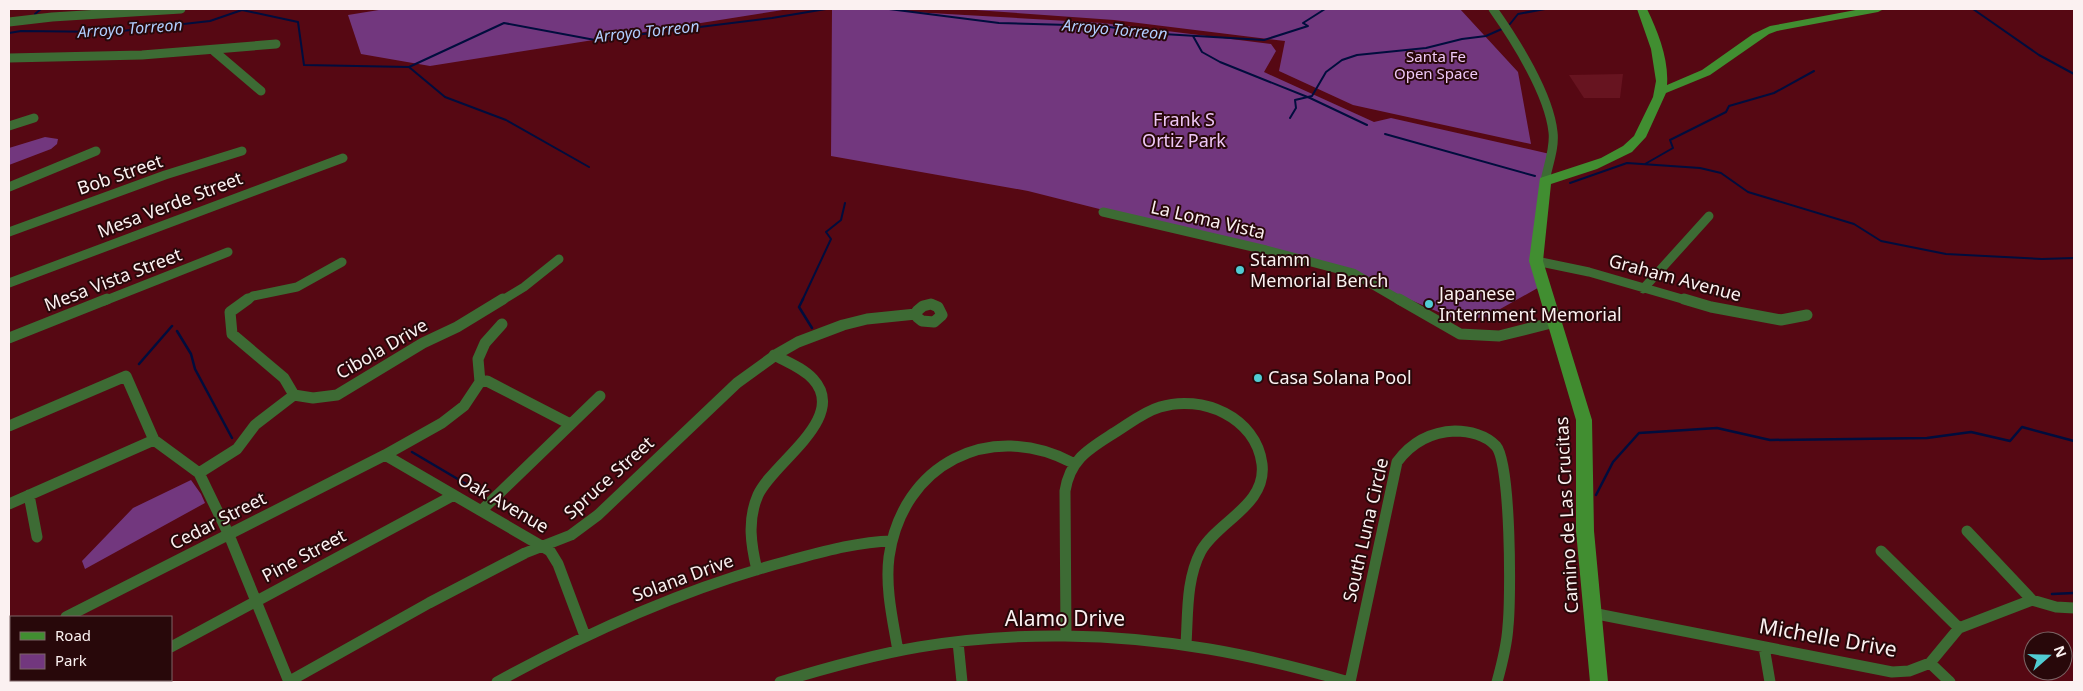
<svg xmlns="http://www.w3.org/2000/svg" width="2083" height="691" viewBox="0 0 2083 691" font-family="'Noto Sans',sans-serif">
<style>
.built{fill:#671420}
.green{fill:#72377e}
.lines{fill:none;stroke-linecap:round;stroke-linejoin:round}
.stream-far1{stroke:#000d3d;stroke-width:2}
.stream{stroke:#000d3d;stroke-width:2.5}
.street-far1{stroke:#3d6b34;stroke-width:9}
.street{stroke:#3d6b34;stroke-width:11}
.secondary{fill:#418e31;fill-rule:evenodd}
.poi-dot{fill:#51ccd3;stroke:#28080a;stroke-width:2}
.labels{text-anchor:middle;stroke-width:4;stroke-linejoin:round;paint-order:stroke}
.far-park-label{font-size:15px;fill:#efc8f7;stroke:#28080a}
.far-water-label{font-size:16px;font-style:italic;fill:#b1ceff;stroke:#28080a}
.park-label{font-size:18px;fill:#efc8f7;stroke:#28080a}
.street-label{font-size:18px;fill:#fbf1f1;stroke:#28080a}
.poi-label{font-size:18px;fill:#fbf1f1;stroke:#28080a;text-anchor:start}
.near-street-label{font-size:21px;fill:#fbf1f1;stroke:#28080a}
</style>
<rect width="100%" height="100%" fill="#560813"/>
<!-- built -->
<path class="built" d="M 1623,74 L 1620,98 L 1584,98 L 1569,75 Z"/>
<!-- green -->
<path class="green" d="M 385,9 L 789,9 L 430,66 L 361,54 L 348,15 Z
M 832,9 L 894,9 L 912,12 L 1103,23 L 1271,44 L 1276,51 L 1264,72 L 1374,122 L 1391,118 L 1550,154 L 1541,218 L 1543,285 L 1486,317 L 1457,320 L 1341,270 L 1028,191 L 831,156 Z
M 961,9 L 1460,9 L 1518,72 L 1531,144 L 1353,105 L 1279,71 L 1285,41 L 1114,20 Z
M 45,137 L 58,139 L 57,144 L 51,149 L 9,165 L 9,148 Z
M 191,480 L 201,494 L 205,503 L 85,569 L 82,561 L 133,508 Z"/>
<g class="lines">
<!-- stream-far1 -->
<path class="stream-far1" d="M 889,9 L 999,23 L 1104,26 L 1146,33 L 1264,40 L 1308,26 L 1303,23 L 1325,9
M 1973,9 L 2039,55 L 2074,74
M 35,14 L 41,9
M 1510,24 L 1518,14 L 1545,9
M 9,33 L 21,31 L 113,32 L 210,21 L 242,10 L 298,22 L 304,65 L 409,67 L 504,23 L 595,40 L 772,18 L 826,9
M 1193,36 L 1202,52 L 1220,62 L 1310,98 L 1367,125
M 409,67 L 445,97 L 506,120 L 589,167
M 1290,118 L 1296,108 L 1295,100 L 1312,96 L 1326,72 L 1342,60 L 1357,55 L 1426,48 L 1462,39 L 1486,36 L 1504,28
M 1385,134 L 1535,176
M 1645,164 L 1673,148 L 1670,140 L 1726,112 L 1729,106 L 1774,93 L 1814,71
M 1570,183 L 1627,163 L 1700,168 L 1721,173 L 1748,192 L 1854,224 L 1881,241 L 1946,254 L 2042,259 L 2074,258
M 802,301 L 831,239 L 826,232 L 841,220 L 845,203"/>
<!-- stream -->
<path class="stream" d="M 803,299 L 799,307 L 812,328
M 177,331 L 191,354 L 195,369 L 232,438
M 139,364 L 172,326
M 412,452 L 478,491
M 1596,495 L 1613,462 L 1639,433 L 1717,428 L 1770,440 L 1927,438 L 1971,432 L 2010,441 L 2022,427 L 2074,441
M 2052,594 L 2074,593"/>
<!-- street-far1 -->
<path class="street-far1" d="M 1493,9 C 1515,40 1549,94 1553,132 C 1555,148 1548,165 1545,181
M 9,22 L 52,17 L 181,9
M 214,51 L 261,91
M 9,58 L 142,55 L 276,44
M 9,126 L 34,118
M 9,187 L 96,151
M 1103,212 L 1266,250 L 1353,273 L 1401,301
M 9,232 L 165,175 L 242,151
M 1536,261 L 1589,272 L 1689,301
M 9,283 L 343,158
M 1643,289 L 1709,216
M 104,301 L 228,252
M 246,301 L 253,296 L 297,287 L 342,262
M 501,301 L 524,287 L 559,259"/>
<!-- street -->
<path class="street" d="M 248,299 L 230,312 L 232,334 L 284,378 L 294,395
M 1399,299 L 1460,334 L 1499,336 L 1555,322
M 1684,299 L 1711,307 L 1781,320 L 1807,315
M 931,304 L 938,307 L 942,315 L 934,322 L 922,321 L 917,317 L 917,311 L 923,306 Z
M 9,338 L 107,299
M 480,382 L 487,381 L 570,424
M 9,426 L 126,376 L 154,440 L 199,473 L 229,535 L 289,682
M 385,455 L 550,551 L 558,564 L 585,636
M 199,473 L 237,449 L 255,425 L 294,395 L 313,398 L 337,395 L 423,343 L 457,327 L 503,299
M 29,495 L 37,537
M 9,504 L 154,440
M 481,511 L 600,396
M 1881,551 L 1959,628
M 757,570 C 751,545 747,520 758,495 C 773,462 849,418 813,379 C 803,368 787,362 774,355
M 2032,600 L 2056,607 L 2074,608
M 1592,613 L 1892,672 L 1909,671 L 1930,663 L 1959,628 L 2032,600 L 1967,531
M 66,617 L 385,455 L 442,423 L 464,406 L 480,382 L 478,359 L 485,343 L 502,324
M 1066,636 L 1065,491 C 1070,459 1089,449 1114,433 C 1129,424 1143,412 1160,407 C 1202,394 1256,417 1262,464 C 1267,505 1218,521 1201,551 C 1186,579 1188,614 1186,644
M 958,642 L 962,682
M 9,646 L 11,645
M 171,647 L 454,495
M 1764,647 L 1770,682
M 898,651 C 893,621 885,588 889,557 C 902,464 990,419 1073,463
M 1930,663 L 1950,682
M 106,682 L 110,680
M 288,682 L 429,603 L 525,553 L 571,535 L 598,515 L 737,383 L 777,354 L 798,342 L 843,325 L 867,319 L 916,314
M 497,682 C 590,631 685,588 788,561 C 822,552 856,542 892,541
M 780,682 C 826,668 872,655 919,647 C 1014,631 1115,633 1209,649 C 1257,657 1303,669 1349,682
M 1350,682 L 1397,462 C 1411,443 1430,432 1455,431 C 1469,431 1486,435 1496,446 C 1511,463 1511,599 1508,626 C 1507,645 1502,664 1497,682"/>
<!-- secondary -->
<path class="secondary" d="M 1637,9 L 1647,9 C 1658,32 1669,59 1667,85 L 1702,70 L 1753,34 L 1770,26 L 1861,9 L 1884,9 L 1878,12 L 1777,31 L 1769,34 L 1710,75 L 1666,93 L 1646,137 L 1632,152 L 1597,169 L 1551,184 L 1543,261 L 1592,420 L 1594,531 L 1608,682 L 1590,682 L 1576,531 L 1576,420 L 1529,261 L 1540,178 L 1601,158 L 1623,146 L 1634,136 L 1653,97 L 1656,81 L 1651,49 Z"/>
</g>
<!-- markers -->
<g class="poi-dot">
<circle cx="1240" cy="270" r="5"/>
<circle cx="1429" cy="304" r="5"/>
<circle cx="1258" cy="378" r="5"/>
</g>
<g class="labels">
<!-- far-park labels -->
<g class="far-park-label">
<text x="1436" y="62">Santa Fe<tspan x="1436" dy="17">Open Space</tspan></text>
</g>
<!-- far-water labels -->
<g class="far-water-label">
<text transform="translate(130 28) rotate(-4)" y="6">Arroyo Torreon</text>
<text transform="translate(1115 29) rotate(5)" y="6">Arroyo Torreon</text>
<text transform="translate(647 31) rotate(-6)" y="6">Arroyo Torreon</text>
</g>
<!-- park labels -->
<g class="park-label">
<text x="1184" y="126">Frank S<tspan x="1184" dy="21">Ortiz Park</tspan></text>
</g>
<!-- street labels -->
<g class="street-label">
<text transform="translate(120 175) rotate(-19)" y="6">Bob Street</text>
<text transform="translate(170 205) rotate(-21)" y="6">Mesa Verde Street</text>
<text transform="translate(1208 220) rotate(13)" y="6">La Loma Vista</text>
<text transform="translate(1675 278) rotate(15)" y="6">Graham Avenue</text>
<text transform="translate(113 280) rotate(-21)" y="6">Mesa Vista Street</text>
<text transform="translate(382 349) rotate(-30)" y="6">Cibola Drive</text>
<text transform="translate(609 478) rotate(-42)" y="6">Spruce Street</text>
<text transform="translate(503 503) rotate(30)" y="6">Oak Avenue</text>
<text transform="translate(1567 515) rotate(-93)" y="6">Camino de Las Crucitas</text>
<text transform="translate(218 521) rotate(-27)" y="6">Cedar Street</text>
<text transform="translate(1366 530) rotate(-77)" y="6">South Luna Circle</text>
<text transform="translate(304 556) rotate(-28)" y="6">Pine Street</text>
<text transform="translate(683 578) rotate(-20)" y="6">Solana Drive</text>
</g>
<!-- poi labels -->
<g class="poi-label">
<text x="1250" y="266">Stamm<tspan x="1250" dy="21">Memorial Bench</tspan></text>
<text x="1439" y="300">Japanese<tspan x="1439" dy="21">Internment Memorial</tspan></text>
<text x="1268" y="384">Casa Solana Pool</text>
</g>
<!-- near-street labels -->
<g class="near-street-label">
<text x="1065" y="626">Alamo Drive</text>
<text transform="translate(1828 638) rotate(10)" y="7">Michelle Drive</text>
</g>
</g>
<!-- border -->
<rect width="2083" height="691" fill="none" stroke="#fbf1f1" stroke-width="20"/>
<!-- legend -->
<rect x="10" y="616" width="162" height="65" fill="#28080a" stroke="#7c6566"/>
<rect x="20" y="632" width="25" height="8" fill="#418e31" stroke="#7c6566"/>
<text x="55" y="641" font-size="15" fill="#fbf1f1">Road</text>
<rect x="20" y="654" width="25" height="15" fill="#72377e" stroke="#7c6566"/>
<text x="55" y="666" font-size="15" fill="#fbf1f1">Park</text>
<!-- north arrow -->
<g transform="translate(2048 656) rotate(70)"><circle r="24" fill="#28080a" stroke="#7c6566"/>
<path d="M0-4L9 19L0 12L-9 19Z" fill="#51ccd3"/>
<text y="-8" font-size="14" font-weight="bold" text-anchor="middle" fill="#fbf1f1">N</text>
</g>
</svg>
